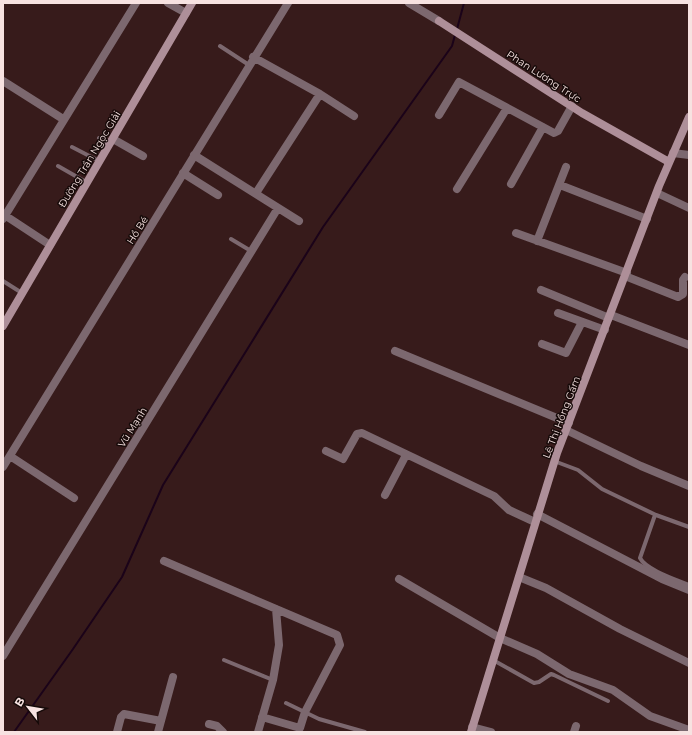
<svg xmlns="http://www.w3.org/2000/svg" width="692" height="735" viewBox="0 0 692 735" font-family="Montserrat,sans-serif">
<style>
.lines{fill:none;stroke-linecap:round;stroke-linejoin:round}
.stream{stroke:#1b0319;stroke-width:2}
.lane{stroke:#7c686f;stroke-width:4}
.street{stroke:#7c686f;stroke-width:8}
.secondary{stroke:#ae8f99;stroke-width:8}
.labels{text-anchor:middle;stroke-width:3;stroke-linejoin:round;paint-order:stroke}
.street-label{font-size:10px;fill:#f7e2e1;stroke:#160a09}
</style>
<rect width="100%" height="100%" fill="#371b1b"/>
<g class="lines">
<!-- stream -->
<path class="stream" d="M 457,29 L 464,3
M 14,732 L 73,649 L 122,577 L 163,485 L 323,227 L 452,46 L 455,35"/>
<!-- lane -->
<path class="lane" d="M 220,46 L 249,65
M 99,138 L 109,144
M 72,147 L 99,161
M 58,166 L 86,182
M 231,239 L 251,251
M 3,281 L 22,293
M 554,461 L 578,470 L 602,489 L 656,515 L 689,527
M 655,515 L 640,558 C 646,570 677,580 689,585
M 224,660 L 273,680
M 493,660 L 534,683 L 539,682 L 551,674 L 554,675 L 608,701
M 286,703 L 319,719 L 365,732"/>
<!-- street -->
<path class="street" d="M 168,3 L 186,13
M 409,3 L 439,21
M 253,57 L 320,94 L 354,116
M 3,81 L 63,119
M 439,115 L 459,82 L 554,133 L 558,131 L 572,106
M 113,139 L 143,156
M 673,153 L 689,155
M 194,155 L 299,221
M 183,173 L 218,195
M 511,184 L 543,127
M 560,185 L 647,219
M 457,189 L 507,108
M 256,193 L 320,94
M 657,193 L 689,208
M 6,216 L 50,245
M 3,219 L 136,3
M 516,233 L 627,273
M 537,241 L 566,167
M 625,276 L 678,297 L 683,294 L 683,280 L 685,277
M 541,290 L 609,318
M 558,313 L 605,330
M 611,315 L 689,345
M 542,344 L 566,353 L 582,322
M 395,351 L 569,423
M 566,430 L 641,466 L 689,486
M 326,451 L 343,459 L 357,434 L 362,433 L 494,496 L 509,510 L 535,522
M 10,456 L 74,498
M 3,467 L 288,3
M 385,495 L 406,455
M 537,514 L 662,579 L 689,590
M 164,561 L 337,635 L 340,645 L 305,712 L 300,728 L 262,717
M 519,577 L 546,588 L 620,629 L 689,663
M 399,579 L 500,638 L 537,654 L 569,674 L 613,690 L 650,716 L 689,730
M 3,656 L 278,208
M 209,724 L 217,726 L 223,732
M 472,727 L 491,732
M 117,732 L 121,717 L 124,714 L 161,721
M 158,732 L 173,677
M 258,732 L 273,680 L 279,645 L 276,609
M 574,732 L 576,726"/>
<!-- secondary -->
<path class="secondary" d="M 439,21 L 582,113 L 669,162
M 3,326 L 192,3
M 471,732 L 557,453 L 659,186 L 689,117"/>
</g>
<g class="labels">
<!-- street labels -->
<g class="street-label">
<text transform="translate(544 76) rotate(33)" y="4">Phan Lương Trực</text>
<text transform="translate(89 159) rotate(-59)" y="4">Đường Trần Ngọc Giải</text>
<text transform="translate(137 230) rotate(-58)" y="4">Hồ Bé</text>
<text transform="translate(561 417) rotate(-69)" y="4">Lê Thị Hồng Gấm</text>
<text transform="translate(132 427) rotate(-58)" y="4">Vũ Mạnh</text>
</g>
</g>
<!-- border -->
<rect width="692" height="735" fill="none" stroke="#f7e2e1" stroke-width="8"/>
<!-- north arrow -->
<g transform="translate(28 707) rotate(301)" stroke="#160a09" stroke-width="3" paint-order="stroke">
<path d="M0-3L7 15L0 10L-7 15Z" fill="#f7e2e1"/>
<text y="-6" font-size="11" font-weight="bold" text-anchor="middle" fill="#f7e2e1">B</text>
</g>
</svg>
